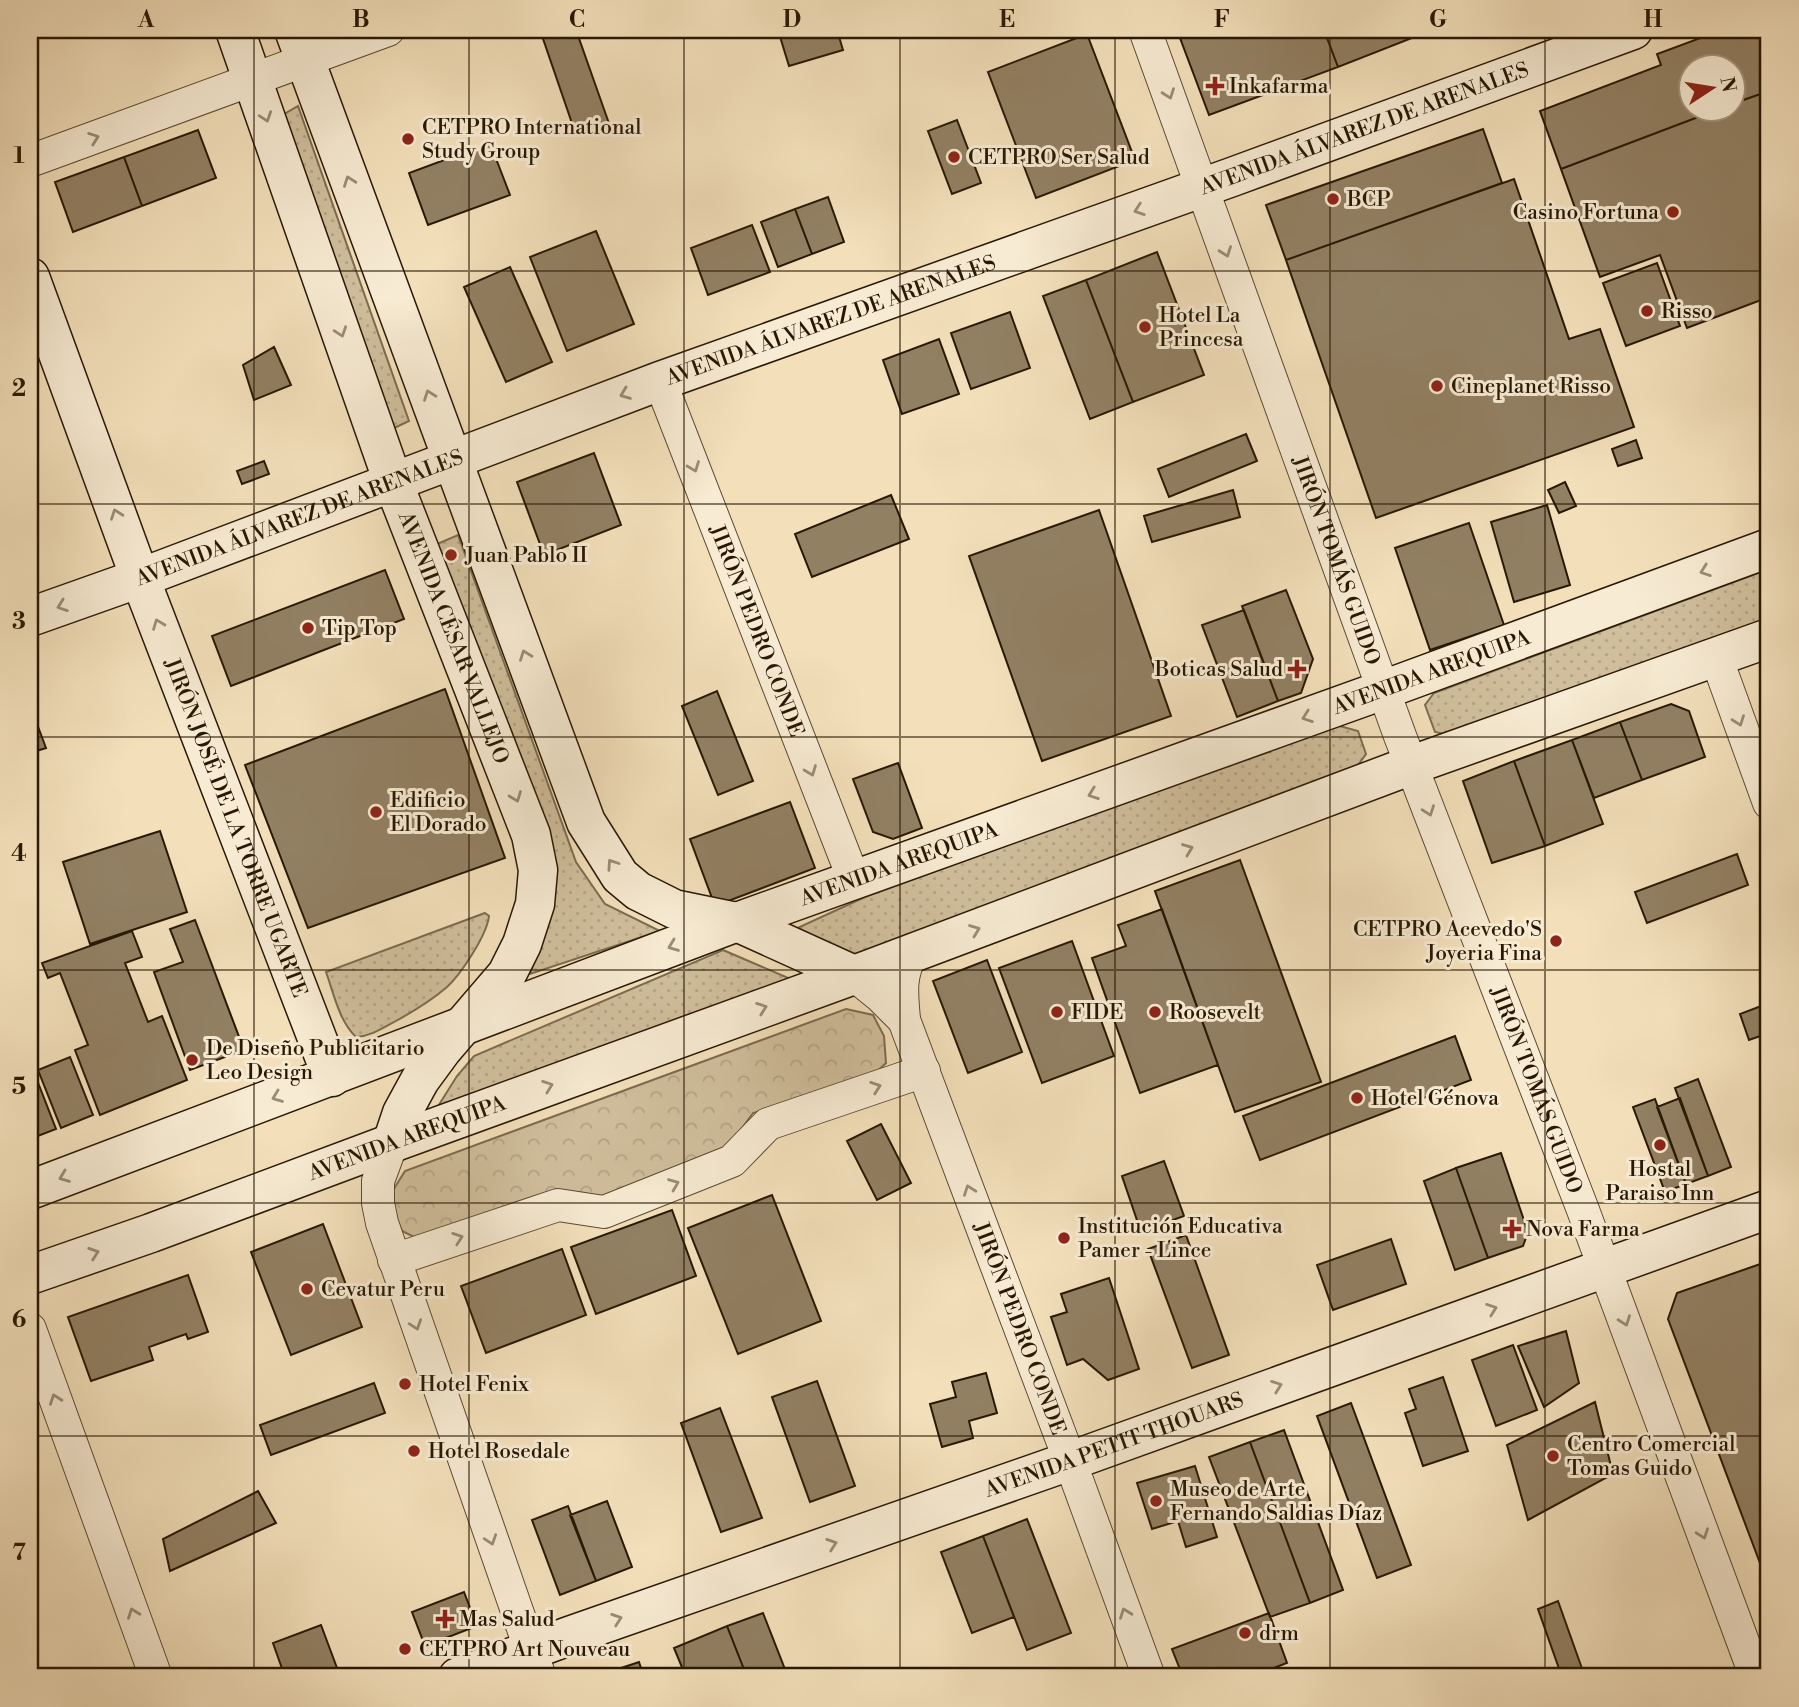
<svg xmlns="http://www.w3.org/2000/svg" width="1799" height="1707" viewBox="0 0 1799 1707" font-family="'Libre Bodoni',serif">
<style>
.grass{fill:url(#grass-dots);stroke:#7c6b50;stroke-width:2}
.forest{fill:url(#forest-crowns);stroke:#7c6b50;stroke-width:2}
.building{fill:#928063;stroke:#281803;stroke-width:2}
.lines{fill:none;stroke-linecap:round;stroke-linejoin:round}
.street-casing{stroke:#5b4a31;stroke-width:34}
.secondary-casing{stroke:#281803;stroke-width:41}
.street{stroke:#f7ebd3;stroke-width:32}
.secondary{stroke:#f7ebd3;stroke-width:38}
.oneway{stroke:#9a8c75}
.grid{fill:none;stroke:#281803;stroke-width:2;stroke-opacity:0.55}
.poi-dot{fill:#8f2418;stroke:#f7ebd3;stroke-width:2.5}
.labels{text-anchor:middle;stroke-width:6;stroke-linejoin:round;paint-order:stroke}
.poi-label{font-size:21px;fill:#281803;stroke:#f7ebd3;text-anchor:start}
.street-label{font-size:21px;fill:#281803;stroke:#f7ebd3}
.neatline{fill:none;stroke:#281803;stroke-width:2.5}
.grid-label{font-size:23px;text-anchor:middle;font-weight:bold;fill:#281803}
</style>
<defs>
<pattern id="grass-dots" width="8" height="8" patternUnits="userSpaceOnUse" patternTransform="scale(1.75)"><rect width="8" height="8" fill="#d0be9c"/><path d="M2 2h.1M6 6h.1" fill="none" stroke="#b3a385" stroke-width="1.8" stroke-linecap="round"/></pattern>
<pattern id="forest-crowns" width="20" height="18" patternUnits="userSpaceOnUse" patternTransform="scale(1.75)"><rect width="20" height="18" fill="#d0be9c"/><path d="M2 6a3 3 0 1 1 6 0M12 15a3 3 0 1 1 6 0" fill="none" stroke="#b3a385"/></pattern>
</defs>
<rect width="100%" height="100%" fill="#f3e0bb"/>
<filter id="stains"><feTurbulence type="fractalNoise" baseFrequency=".00286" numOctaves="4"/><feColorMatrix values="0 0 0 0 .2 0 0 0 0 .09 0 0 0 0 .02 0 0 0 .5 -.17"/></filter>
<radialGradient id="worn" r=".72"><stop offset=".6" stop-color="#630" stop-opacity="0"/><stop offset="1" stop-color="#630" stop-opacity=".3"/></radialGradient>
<!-- grass -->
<path class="grass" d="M 298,106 L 409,421 L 388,431 L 281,116 Z
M 458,535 L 576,862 L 605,904 L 660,931 L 530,974 L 542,941 L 437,544 Z
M 1769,569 L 1769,622 L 1449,735 L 1435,732 L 1425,705 L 1434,693 Z
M 1336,725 L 1358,731 L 1366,754 L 1353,772 L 850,960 L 793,930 L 865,897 Z
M 485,913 L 489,916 C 487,935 461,974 447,987 C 432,1000 414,1011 396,1021 C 383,1028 371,1036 356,1037 C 339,1021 334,994 326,972 Z
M 723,950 L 800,983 L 430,1119 L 457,1076 L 474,1056 Z"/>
<!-- forest -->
<path class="forest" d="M 846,1009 L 873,1015 L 884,1036 L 886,1063 L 869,1079 L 753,1113 L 726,1150 L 607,1199 L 420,1240 L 402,1231 L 394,1213 L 392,1192 L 405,1171 Z"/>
<!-- building -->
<path class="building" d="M 540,30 L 576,30 L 611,129 L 575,132 Z
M 778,30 L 837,30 L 843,50 L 789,66 Z
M 1177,30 L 1324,30 L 1338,67 L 1209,115 Z
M 1324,30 L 1408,30 L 1412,38 L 1338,67 Z
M 1408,30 L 1434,30 L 1412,38 Z
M 1722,30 L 1769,30 L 1769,91 L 1732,104 L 1732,66 L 1690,66 L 1690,108 L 1722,108 L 1561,169 L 1540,111 L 1661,65 L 1657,54 Z
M 1087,34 L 1135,160 L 1036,198 L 988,72 Z
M 1769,91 L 1769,297 L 1687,328 L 1660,255 L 1600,277 L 1561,169 L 1722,108 L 1732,108 L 1732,104 Z
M 957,120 L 981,183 L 952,194 L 928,131 Z
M 1483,129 L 1502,183 L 1286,260 L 1266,205 Z
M 198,130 L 216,178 L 142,206 L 124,157 Z
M 490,143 L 510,195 L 428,225 L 409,173 Z
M 124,157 L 142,206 L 73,232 L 55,182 Z
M 1514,179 L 1569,339 L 1600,329 L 1634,427 L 1376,518 L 1286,260 Z
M 828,197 L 844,242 L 812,254 L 795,209 Z
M 795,209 L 812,254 L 778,267 L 761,222 Z
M 752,225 L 770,272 L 708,295 L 691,248 Z
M 596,231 L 634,324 L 567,351 L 530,257 Z
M 1157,252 L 1204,375 L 1133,402 L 1086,280 Z
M 1657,263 L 1680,326 L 1626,346 L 1603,283 Z
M 510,267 L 552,362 L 506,382 L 464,287 Z
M 1086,280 L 1133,402 L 1090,419 L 1043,296 Z
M 1010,312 L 1030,368 L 971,389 L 951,333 Z
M 939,339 L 959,394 L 902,414 L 883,360 Z
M 274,347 L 291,385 L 254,400 L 243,365 Z
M 1246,434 L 1257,461 L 1169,497 L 1158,469 Z
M 1636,440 L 1642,458 L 1618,466 L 1612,449 Z
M 594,453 L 621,525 L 544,555 L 517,482 Z
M 264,461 L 269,474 L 242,484 L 237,471 Z
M 1565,482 L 1576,506 L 1559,513 L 1548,490 Z
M 1233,490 L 1240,517 L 1152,542 L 1144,516 Z
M 891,495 L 909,539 L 812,577 L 795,534 Z
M 1547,505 L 1570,585 L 1514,602 L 1491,522 Z
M 1099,510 L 1171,716 L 1042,761 L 969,556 Z
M 1469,523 L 1504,625 L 1430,650 L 1395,548 Z
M 385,570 L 404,619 L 231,686 L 212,636 Z
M 1286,590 L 1313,659 L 1301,693 L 1278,701 L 1242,606 Z
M 1244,610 L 1278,701 L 1237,717 L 1202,625 Z
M 445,689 L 505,858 L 308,928 L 245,765 Z
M 717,691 L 753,781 L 718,795 L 682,706 Z
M 1671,704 L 1689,711 L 1705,757 L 1642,780 L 1620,722 Z
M 30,705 L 46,748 L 30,753 Z
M 1620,722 L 1642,780 L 1594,798 L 1572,740 Z
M 1572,740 L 1603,824 L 1545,846 L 1514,761 Z
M 1514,761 L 1545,846 L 1492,863 L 1463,781 Z
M 898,763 L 922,828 L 893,839 L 873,832 L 853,779 Z
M 790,802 L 815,868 L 715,906 L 690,839 Z
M 160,831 L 187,912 L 90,944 L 63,862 Z
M 1737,854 L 1748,885 L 1647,923 L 1635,892 Z
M 1240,860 L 1321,1082 L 1235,1112 L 1155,891 Z
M 1162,909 L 1218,1065 L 1140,1093 L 1092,958 L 1126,946 L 1118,925 Z
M 195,920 L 244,1050 L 190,1070 L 154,972 L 183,962 L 170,929 Z
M 132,931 L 142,957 L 125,963 L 148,1022 L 162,1016 L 187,1080 L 100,1115 L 75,1050 L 88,1045 L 60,973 L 48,978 L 42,963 Z
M 1072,941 L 1114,1056 L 1042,1083 L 999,968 Z
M 987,960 L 1022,1052 L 968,1073 L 933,981 Z
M 1769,1003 L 1769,1033 L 1749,1040 L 1740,1014 Z
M 1455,1036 L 1471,1080 L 1260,1160 L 1243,1116 Z
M 70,1057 L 93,1115 L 61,1128 L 38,1070 Z
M 30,1062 L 56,1129 L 30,1139 Z
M 1698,1079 L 1731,1167 L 1708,1176 L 1675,1088 Z
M 1680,1098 L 1708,1176 L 1686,1184 L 1657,1107 Z
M 1655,1099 L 1686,1184 L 1665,1192 L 1633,1107 Z
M 881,1124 L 911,1183 L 877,1200 L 847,1141 Z
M 1501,1153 L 1528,1232 L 1523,1246 L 1488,1258 L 1456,1168 Z
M 1164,1161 L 1184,1216 L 1141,1232 L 1122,1176 Z
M 1456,1168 L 1488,1258 L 1455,1270 L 1424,1181 Z
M 772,1195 L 821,1321 L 738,1354 L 688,1228 Z
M 672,1210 L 696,1276 L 596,1314 L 571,1247 Z
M 323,1224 L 362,1327 L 291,1355 L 251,1252 Z
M 1186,1235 L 1229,1355 L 1192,1368 L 1148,1249 Z
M 1391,1239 L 1406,1284 L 1333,1310 L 1317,1265 Z
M 562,1249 L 586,1315 L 486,1353 L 461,1286 Z
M 1769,1261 L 1769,1587 L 1668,1319 L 1677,1293 Z
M 188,1275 L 208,1332 L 188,1339 L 186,1334 L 149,1347 L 153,1360 L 91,1381 L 68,1317 Z
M 1109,1278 L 1139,1369 L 1108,1380 L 1083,1359 L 1067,1365 L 1051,1317 L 1067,1312 L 1061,1294 Z
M 1566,1331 L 1579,1383 L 1544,1407 L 1518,1346 Z
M 1513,1345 L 1537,1410 L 1496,1426 L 1472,1360 Z
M 986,1373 L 997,1413 L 969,1421 L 973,1438 L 942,1447 L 930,1404 L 956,1397 L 952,1382 Z
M 1443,1377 L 1468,1451 L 1423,1466 L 1405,1413 L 1416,1409 L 1409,1389 Z
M 817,1381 L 855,1486 L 810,1502 L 772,1397 Z
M 374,1383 L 385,1413 L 271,1455 L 260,1425 Z
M 1595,1402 L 1613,1474 L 1528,1520 L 1507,1445 Z
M 1351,1403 L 1411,1565 L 1377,1578 L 1317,1416 Z
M 720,1408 L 762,1518 L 721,1532 L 681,1423 Z
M 1284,1430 L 1343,1590 L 1310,1603 L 1250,1442 Z
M 1250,1442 L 1310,1603 L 1270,1617 L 1209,1457 Z
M 1195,1466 L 1217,1537 L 1186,1547 L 1178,1521 L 1152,1529 L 1137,1483 Z
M 258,1491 L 276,1523 L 170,1571 L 163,1539 Z
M 607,1501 L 632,1567 L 596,1581 L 570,1515 Z
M 568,1506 L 596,1581 L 560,1595 L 532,1520 Z
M 1027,1519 L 1071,1633 L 1027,1650 L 983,1536 Z
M 983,1536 L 1014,1617 L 972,1633 L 941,1552 Z
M 464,1592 L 477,1626 L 425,1646 L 412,1612 Z
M 1558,1601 L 1585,1677 L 1562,1677 L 1538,1609 Z
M 763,1613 L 788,1677 L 747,1677 L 727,1626 Z
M 1269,1613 L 1287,1663 L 1250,1677 L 1183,1677 L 1172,1649 Z
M 321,1625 L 340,1676 L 285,1677 L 273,1643 Z
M 727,1626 L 747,1677 L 686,1677 L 674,1648 Z
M 639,1662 L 644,1677 L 594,1677 Z
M 1515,1672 L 1517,1677 L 1499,1677 Z"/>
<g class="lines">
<defs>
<g id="street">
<path id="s1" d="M 1145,30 L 1400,736 L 1583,1210 L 1756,1677"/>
<path d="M 30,161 L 388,30"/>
<path id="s2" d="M 660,381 L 854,880"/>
<path d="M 1716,657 L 1769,803"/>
<path id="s3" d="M 911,954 C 899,979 902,993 904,1020 L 1070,1461 L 1149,1677"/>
<path d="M 854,975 L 880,996 L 904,1020"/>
<path d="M 392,1143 L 378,1181 L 378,1203 L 382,1223 L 540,1677"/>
<path d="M 394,1260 L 558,1205 L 604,1212 L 732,1161 L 768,1124 L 924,1071"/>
<path d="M 30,1329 L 156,1677"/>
</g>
<g id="secondary">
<path id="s4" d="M 235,30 L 393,482 L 531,835 L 538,870 L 535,904 L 522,944 L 507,974 L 442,1050 L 420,1080 L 402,1113 L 392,1143"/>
<path d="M 294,30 L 586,822 L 620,876 L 638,891 L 674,909 L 737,922 L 854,975"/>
<path id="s5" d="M 30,277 L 140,578 L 332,1077"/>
<path id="s6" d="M 30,617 L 140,578 L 660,381 L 1232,177 L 1633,30"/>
<path id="s7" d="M 30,1190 L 737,922 L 1383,690 L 1769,548"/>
<path id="s8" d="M 30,1275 L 151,1233 L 392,1143 L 854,975 L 1412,765 L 1769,638"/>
<path id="s9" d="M 458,1677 L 569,1636 L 1070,1461 L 1769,1209"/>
</g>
</defs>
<!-- street casing -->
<use href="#street" class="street-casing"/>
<!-- secondary casing -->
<use href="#secondary" class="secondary-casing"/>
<!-- street -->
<use href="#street" class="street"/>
<!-- secondary -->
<use href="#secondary" class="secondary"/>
</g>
<!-- one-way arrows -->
<defs><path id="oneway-chevron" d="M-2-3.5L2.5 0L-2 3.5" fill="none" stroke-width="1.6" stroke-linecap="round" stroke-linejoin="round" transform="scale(1.75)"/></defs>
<g class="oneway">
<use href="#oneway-chevron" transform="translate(1169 94) rotate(70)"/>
<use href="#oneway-chevron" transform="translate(266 117) rotate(71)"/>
<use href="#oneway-chevron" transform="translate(94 138) rotate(-20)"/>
<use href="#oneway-chevron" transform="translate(349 181) rotate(-110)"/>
<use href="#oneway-chevron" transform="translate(1139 210) rotate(161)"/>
<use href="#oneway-chevron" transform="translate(1226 252) rotate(70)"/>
<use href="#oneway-chevron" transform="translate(341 332) rotate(71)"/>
<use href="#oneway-chevron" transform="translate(625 394) rotate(159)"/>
<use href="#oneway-chevron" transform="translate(429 395) rotate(-110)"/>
<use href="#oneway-chevron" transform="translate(694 467) rotate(69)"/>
<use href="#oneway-chevron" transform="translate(116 514) rotate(-110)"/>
<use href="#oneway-chevron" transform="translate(1705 571) rotate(160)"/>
<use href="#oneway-chevron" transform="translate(62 606) rotate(160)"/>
<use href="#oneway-chevron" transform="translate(158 624) rotate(-111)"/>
<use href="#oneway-chevron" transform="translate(525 655) rotate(-110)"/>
<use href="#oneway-chevron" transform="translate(1307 717) rotate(160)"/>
<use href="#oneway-chevron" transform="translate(1739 721) rotate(70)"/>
<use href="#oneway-chevron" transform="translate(811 771) rotate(69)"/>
<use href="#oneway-chevron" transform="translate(1093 794) rotate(160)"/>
<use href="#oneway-chevron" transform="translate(516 797) rotate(69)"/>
<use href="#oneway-chevron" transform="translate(1429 811) rotate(70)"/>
<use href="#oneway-chevron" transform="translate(1188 849) rotate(-21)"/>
<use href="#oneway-chevron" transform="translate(612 864) rotate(-124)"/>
<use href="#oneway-chevron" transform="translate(975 930) rotate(-21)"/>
<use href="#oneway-chevron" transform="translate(673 946) rotate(159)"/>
<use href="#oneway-chevron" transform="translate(762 1008) rotate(-20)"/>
<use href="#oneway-chevron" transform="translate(548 1086) rotate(-20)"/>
<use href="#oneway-chevron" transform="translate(876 1087) rotate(-19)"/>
<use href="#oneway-chevron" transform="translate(277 1097) rotate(159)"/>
<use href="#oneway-chevron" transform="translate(64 1177) rotate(159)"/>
<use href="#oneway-chevron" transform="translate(674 1184) rotate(-22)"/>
<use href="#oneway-chevron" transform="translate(969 1190) rotate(-110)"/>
<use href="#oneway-chevron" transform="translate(458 1238) rotate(-19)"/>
<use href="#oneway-chevron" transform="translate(94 1253) rotate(-19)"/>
<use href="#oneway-chevron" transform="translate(1492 1309) rotate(-20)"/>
<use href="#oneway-chevron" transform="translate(1625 1321) rotate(70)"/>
<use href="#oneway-chevron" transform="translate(416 1325) rotate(71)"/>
<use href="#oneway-chevron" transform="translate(1277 1386) rotate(-20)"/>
<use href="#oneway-chevron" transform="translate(55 1399) rotate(-110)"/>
<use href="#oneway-chevron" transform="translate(1703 1534) rotate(70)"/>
<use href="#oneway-chevron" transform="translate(491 1540) rotate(71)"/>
<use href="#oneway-chevron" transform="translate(832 1544) rotate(-19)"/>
<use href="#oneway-chevron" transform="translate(133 1613) rotate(-110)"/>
<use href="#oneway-chevron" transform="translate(1125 1613) rotate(-110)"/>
<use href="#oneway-chevron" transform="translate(617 1619) rotate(-19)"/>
</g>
<!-- grid -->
<path class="grid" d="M 254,30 L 254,1677M 469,30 L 469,1677M 684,30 L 684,1677M 900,30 L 900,1677M 1115,30 L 1115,1677M 1330,30 L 1330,1677M 1545,30 L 1545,1677M 30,271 L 1769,271M 30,504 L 1769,504M 30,737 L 1769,737M 30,970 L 1769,970M 30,1203 L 1769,1203M 30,1436 L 1769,1436"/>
<!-- markers -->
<g class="poi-dot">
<path d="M1211.5 75.5h7v7h7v7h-7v7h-7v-7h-7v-7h7z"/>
<circle cx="408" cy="139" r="7"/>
<circle cx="954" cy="157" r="7"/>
<circle cx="1333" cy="199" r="7"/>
<circle cx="1673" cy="212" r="7"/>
<circle cx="1647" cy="311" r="7"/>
<circle cx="1145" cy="327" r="7"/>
<circle cx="1437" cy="386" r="7"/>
<circle cx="451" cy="555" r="7"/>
<circle cx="308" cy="628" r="7"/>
<path d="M1293.5 658.5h7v7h7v7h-7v7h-7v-7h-7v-7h7z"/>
<circle cx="376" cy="812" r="7"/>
<circle cx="1556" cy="941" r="7"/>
<circle cx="1057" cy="1012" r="7"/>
<circle cx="1155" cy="1012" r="7"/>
<circle cx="192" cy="1060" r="7"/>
<circle cx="1357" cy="1098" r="7"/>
<circle cx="1660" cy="1145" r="7"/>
<path d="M1508.5 1218.5h7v7h7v7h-7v7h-7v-7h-7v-7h7z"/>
<circle cx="1064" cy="1238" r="7"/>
<circle cx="307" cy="1289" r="7"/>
<circle cx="405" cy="1384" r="7"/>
<circle cx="414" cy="1451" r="7"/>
<circle cx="1553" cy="1456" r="7"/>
<circle cx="1156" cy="1501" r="7"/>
<path d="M441.5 1608.5h7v7h7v7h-7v7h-7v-7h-7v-7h7z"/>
<circle cx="1245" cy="1633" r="7"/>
<circle cx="405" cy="1649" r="7"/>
</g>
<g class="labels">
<!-- poi labels -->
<g class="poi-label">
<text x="1229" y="93">Inkafarma</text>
<text x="422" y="134">CETPRO International<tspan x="422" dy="24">Study Group</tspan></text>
<text x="968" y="164">CETPRO Ser Salud</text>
<text x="1347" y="206">BCP</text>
<text x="1659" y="219" text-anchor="end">Casino Fortuna</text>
<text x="1661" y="318">Risso</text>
<text x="1159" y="322">Hotel La<tspan x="1159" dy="24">Princesa</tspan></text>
<text x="1451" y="393">Cineplanet Risso</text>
<text x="465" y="562">Juan Pablo II</text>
<text x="322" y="635">Tip Top</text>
<text x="1283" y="676" text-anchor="end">Boticas Salud</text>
<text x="390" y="807">Edificio<tspan x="390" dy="24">El Dorado</tspan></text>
<text x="1542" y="936" text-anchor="end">CETPRO Acevedo'S<tspan x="1542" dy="24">Joyeria Fina</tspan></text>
<text x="1071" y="1019">FIDE</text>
<text x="1169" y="1019">Roosevelt</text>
<text x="206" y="1055">De Diseño Publicitario<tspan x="206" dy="24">Leo Design</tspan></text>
<text x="1371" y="1105">Hotel Génova</text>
<text x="1660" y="1176" text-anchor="middle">Hostal<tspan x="1660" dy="24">Paraiso Inn</tspan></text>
<text x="1078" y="1233">Institución Educativa<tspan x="1078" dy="24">Pamer - Lince</tspan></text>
<text x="1526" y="1236">Nova Farma</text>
<text x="321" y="1296">Cevatur Peru</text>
<text x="419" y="1391">Hotel Fenix</text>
<text x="1567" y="1451">Centro Comercial<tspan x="1567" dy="24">Tomas Guido</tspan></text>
<text x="428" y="1458">Hotel Rosedale</text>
<text x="1170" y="1496">Museo de Arte<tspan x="1170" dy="24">Fernando Saldias Díaz</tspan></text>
<text x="459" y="1626">Mas Salud</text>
<text x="1259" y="1640">drm</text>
<text x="419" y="1656">CETPRO Art Nouveau</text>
</g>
<!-- street labels -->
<g class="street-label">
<text dy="7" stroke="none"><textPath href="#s6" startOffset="1421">AVENIDA ÁLVAREZ DE ARENALES</textPath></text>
<text dy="7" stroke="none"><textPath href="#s6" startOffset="854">AVENIDA ÁLVAREZ DE ARENALES</textPath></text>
<text dy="7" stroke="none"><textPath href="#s6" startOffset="287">AVENIDA ÁLVAREZ DE ARENALES</textPath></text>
<text dy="7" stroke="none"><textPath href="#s1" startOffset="564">JIRÓN TOMÁS GUIDO</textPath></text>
<text dy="7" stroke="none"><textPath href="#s2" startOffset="268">JIRÓN PEDRO CONDE</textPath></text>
<text dy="7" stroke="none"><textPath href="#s4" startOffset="646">AVENIDA CÉSAR VALLEJO</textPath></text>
<text dy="7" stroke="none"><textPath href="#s7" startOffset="1494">AVENIDA AREQUIPA</textPath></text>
<text dy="7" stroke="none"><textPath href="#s5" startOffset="588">JIRÓN JOSÉ DE LA TORRE UGARTE</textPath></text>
<text dy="7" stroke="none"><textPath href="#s7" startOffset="928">AVENIDA AREQUIPA</textPath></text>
<text dy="7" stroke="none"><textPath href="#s1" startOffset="1130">JIRÓN TOMÁS GUIDO</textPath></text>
<text dy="7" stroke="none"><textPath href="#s8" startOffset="401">AVENIDA AREQUIPA</textPath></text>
<text dy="7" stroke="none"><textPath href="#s3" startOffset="397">JIRÓN PEDRO CONDE</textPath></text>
<text dy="7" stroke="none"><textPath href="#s9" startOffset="696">AVENIDA PETIT THOUARS</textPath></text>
</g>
</g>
<!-- margin -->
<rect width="1799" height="1707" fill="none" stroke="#f3e0bb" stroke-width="77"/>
<!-- north arrow -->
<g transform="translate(1712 88) rotate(78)"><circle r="33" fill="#f7ebd3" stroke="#a49780" stroke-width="2"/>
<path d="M0-5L12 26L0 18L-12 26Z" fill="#8f2418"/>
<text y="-10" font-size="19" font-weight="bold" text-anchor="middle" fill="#281803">N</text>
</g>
<rect x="38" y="38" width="1722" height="1630" class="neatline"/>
<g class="grid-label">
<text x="146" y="27">A</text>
<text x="361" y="27">B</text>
<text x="577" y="27">C</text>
<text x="792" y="27">D</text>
<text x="1007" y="27">E</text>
<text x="1222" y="27">F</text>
<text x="1438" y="27">G</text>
<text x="1653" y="27">H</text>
<text x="19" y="163">1</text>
<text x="19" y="396">2</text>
<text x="19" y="629">3</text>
<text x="19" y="861">4</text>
<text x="19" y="1094">5</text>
<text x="19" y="1327">6</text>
<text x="19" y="1560">7</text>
</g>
<rect width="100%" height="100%" filter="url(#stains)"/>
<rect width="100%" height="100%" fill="url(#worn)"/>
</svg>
